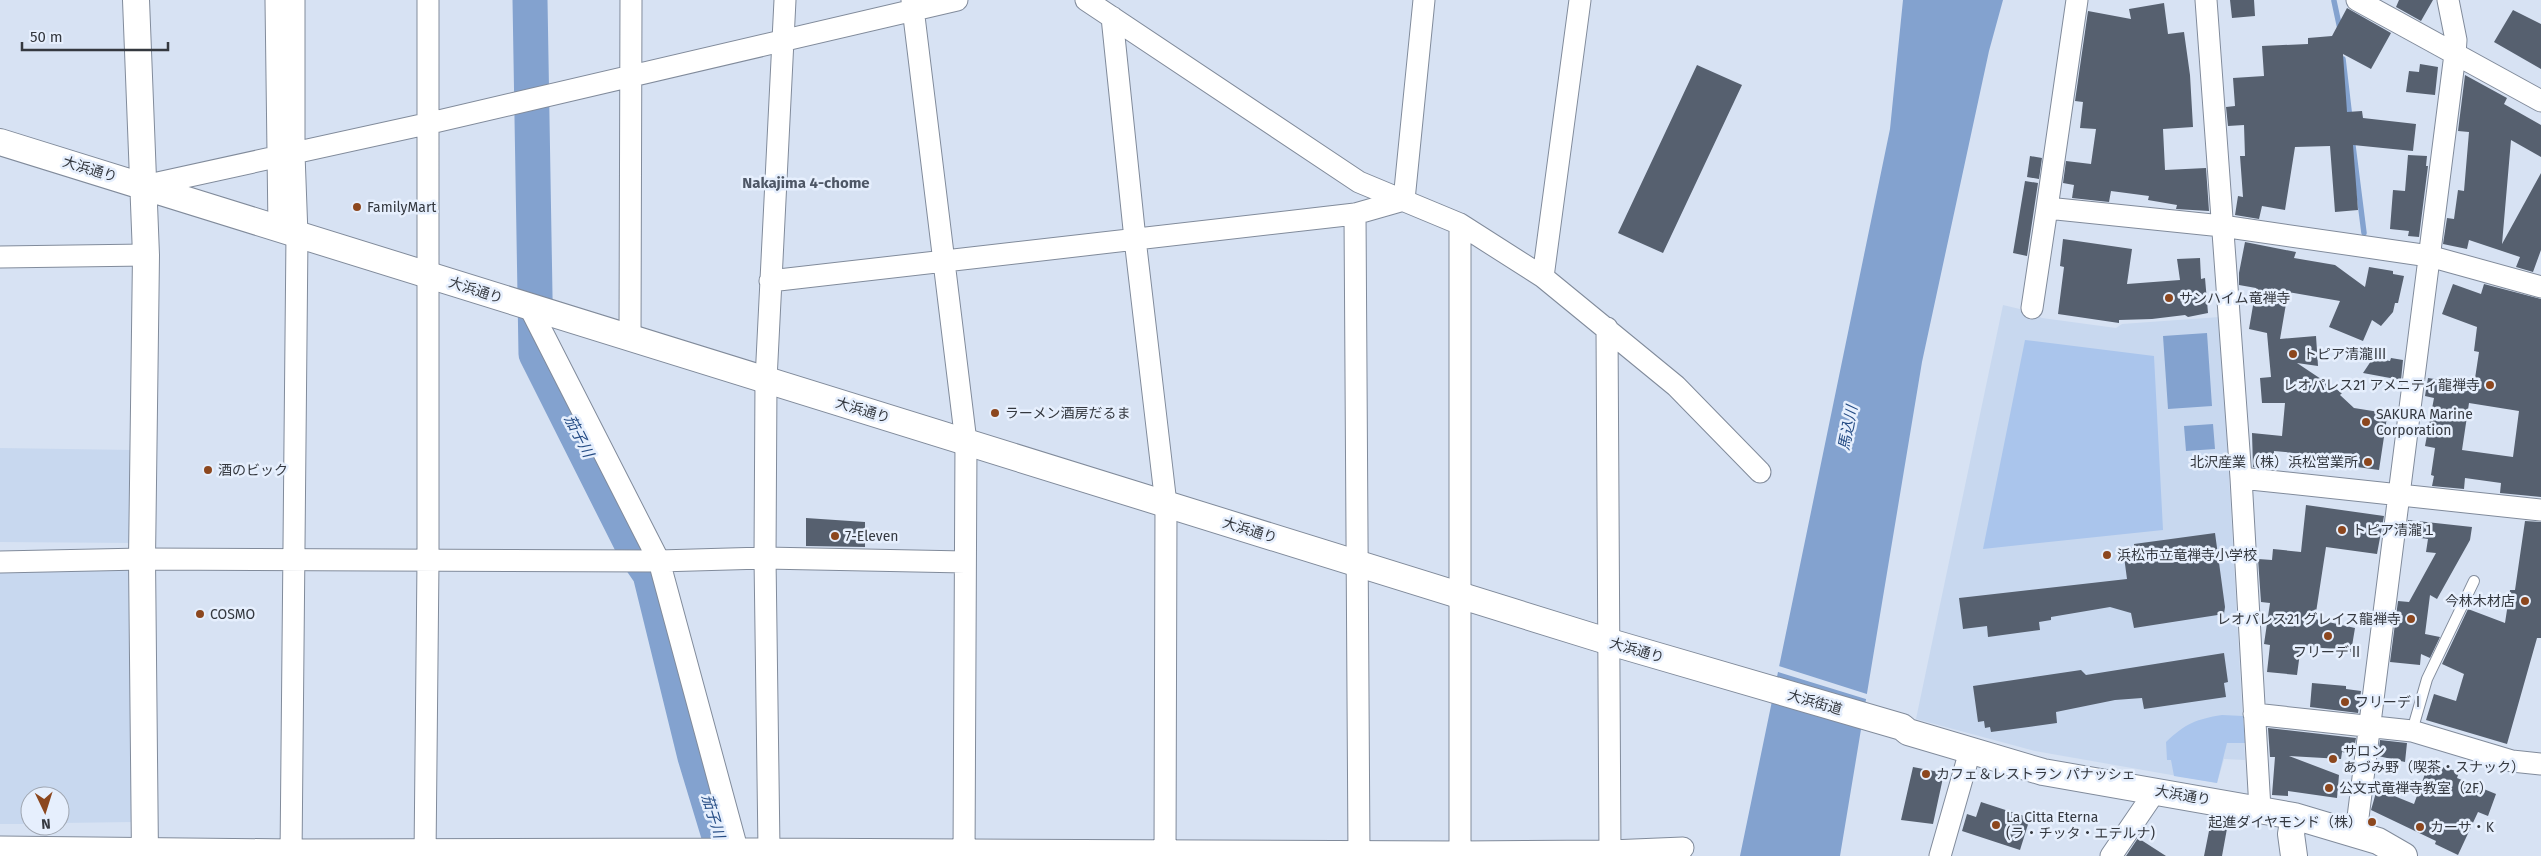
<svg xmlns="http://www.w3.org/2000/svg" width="2541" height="856" viewBox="0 0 2541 856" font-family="'Fira Sans','Noto Sans JP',sans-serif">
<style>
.built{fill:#c8d8ef}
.green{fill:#aac5ec}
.water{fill:#83a2cf}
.pier{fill:#d7e2f3}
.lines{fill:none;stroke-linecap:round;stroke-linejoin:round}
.stream{stroke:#83a2cf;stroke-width:5.5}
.river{stroke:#83a2cf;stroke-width:35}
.building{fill:#56606f;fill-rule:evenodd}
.service-casing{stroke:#818b9b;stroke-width:12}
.minor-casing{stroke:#818b9b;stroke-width:23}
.tertiary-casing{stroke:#818b9b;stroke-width:28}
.service{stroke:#fff;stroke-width:10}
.minor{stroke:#fff;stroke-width:21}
.tertiary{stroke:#fff;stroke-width:26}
.poi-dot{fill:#8c471e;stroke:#e6effd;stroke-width:2}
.labels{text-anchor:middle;stroke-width:5;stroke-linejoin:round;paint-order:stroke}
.street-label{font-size:14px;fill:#34383f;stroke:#e6effd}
.poi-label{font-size:14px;fill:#34383f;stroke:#e6effd;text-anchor:start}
.neighbourhood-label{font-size:15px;font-weight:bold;fill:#4e5766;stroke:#e6effd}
.water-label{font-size:15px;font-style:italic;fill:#254c85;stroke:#e6effd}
</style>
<rect width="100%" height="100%" fill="#d7e2f3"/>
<!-- built -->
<path class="built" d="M 2003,305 L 2024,310 L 2042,318 L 2116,328 L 2122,324 L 2220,317 L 2245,760 L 2224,759 L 2217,783 L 2035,751 L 1916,719 Z
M 0,448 L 134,450 L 135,543 L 0,542 Z
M 0,563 L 134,563 L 134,822 L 60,823 L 60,796 L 30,796 L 30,824 L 0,824 Z"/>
<!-- green -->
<path class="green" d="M 2025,340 L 2154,356 L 2163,530 L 1983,549 Z
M 2222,715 L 2243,716 L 2245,743 L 2227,743 L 2217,783 L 2174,776 L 2171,760 L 2167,760 L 2166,742 C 2185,724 2196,719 2222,715 Z"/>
<!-- water -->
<path class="water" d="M 1903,0 L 2003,0 L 1989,51 L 1922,362 L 1840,856 L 1740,856 L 1890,129 Z
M 2207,333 L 2212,406 L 2168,409 L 2163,336 Z
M 2213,424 L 2215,449 L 2186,451 L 2184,426 Z"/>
<!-- pier -->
<path class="pier" d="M 1776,665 L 1870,695 L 1869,700 L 1775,671 Z"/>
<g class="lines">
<!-- stream -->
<path class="stream" d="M 2334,1 L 2340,29
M 2343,59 L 2350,119
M 2352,138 L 2364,233"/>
<!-- river -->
<path class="river" d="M 530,0 L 536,354 L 637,555 L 650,574 L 695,757 L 725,856"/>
</g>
<!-- building -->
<path class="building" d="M 2230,0 L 2254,0 L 2255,16 L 2232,18 Z
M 2399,0 L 2433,0 L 2421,21 L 2396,7 Z
M 2164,3 L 2168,34 L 2184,32 L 2190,75 L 2193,127 L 2163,129 L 2165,170 L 2206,168 L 2209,211 L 2176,209 L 2177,205 L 2148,200 L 2149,196 L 2111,191 L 2109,202 L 2072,198 L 2074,185 L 2063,183 L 2066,161 L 2091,164 L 2096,129 L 2080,128 L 2083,102 L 2075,101 L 2088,11 L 2131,19 L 2129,9 Z
M 2347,8 L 2391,33 L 2371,69 L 2343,54 L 2347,112 L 2362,111 L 2363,118 L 2416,124 L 2413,151 L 2353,145 L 2358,210 L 2335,212 L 2330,146 L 2295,147 L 2285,210 L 2262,206 L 2259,219 L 2235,215 L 2238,196 L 2243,197 L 2240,156 L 2245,156 L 2244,125 L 2228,126 L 2226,107 L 2235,106 L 2233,78 L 2264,76 L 2262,46 L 2308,44 L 2308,38 L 2332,36 Z
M 2513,10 L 2541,24 L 2541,69 L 2494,42 Z
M 2420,64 L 2438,67 L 2435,95 L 2406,92 L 2409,71 L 2419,72 Z
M 1697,65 L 1742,85 L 1663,253 L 1618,233 Z
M 2465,75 L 2507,98 L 2504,104 L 2541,125 L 2541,157 L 2511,140 L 2502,244 L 2541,173 L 2541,250 L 2533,272 L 2516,267 L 2520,257 L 2469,240 L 2467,249 L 2443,244 L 2447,218 L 2454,219 L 2458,190 L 2464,191 L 2469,132 L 2458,131 Z
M 2408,155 L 2427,156 L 2426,166 L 2428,166 L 2419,237 L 2408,236 L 2409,231 L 2390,229 L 2393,190 L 2405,191 Z
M 2030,156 L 2042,158 L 2039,179 L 2027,177 Z
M 2025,181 L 2038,183 L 2027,256 L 2013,253 Z
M 2063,239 L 2132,249 L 2127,284 L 2180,280 L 2177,259 L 2200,258 L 2201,279 L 2205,278 L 2208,313 L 2188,317 L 2185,315 L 2152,319 L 2119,320 L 2119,323 L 2058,314 L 2064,267 L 2060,266 Z
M 2245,242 L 2296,252 L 2294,258 L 2335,265 L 2365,287 L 2369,267 L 2393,271 L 2393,274 L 2404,276 L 2398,303 L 2395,303 L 2393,312 L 2381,326 L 2372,320 L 2363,341 L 2329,327 L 2340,301 L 2288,292 L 2280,339 L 2316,336 L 2318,366 L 2297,363 L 2342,393 L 2340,395 L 2354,408 L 2379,412 L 2379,415 L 2387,417 L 2379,470 L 2335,464 L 2336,457 L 2274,451 L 2273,469 L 2253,467 L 2252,433 L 2282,436 L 2285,403 L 2262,403 L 2260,378 L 2271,377 L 2267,333 L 2249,329 L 2256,288 L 2239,285 L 2239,273 Z
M 2453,284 L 2481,294 L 2484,284 L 2541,299 L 2541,497 L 2500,493 L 2501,483 L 2465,478 L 2464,489 L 2432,486 L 2434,476 L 2431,475 L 2435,448 L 2425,446 L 2434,398 L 2425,396 L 2428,378 L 2474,385 L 2479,352 L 2474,351 L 2477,327 L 2442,314 ZM 2469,403 L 2519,411 L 2513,457 L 2462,450 Z
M 2373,358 L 2390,361 L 2391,358 L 2403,360 L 2401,380 L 2363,373 Z
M 2306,505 L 2384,516 L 2377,554 L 2326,547 L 2315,619 L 2355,628 L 2351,652 L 2301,645 L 2297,675 L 2267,672 L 2270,645 L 2264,644 L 2270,603 L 2261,602 L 2258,559 L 2272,560 L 2273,549 L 2301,552 Z
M 806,518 L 865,522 L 865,547 L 806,546 Z
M 2408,520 L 2472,527 L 2470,540 L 2437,599 L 2430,595 L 2425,634 L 2440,637 L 2430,658 L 2421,654 L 2420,665 L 2390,662 L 2398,601 L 2409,602 L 2436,553 L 2426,552 L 2428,539 L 2406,536 Z
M 2525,521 L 2541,522 L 2541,638 L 2537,638 L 2507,744 L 2426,720 L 2434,694 L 2456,701 L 2464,674 L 2442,664 L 2468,609 L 2505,623 L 2510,590 L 2515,590 Z
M 2215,533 L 2225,607 L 2224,614 L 2134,628 L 2131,613 L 2110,607 L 2051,617 L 2051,620 L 2039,622 L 2040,630 L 1988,637 L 1987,626 L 1963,629 L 1959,598 L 2127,579 L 2123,549 L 2134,547 L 2134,544 Z
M 2224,653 L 2228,682 L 2224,683 L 2226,697 L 2144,709 L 2142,698 L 2115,700 L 2056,712 L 2057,723 L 1991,732 L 1990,727 L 1985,728 L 1984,721 L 1978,722 L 1973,686 L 2081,670 L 2086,675 Z
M 2312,683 L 2346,686 L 2346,689 L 2361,691 L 2358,713 L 2310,707 Z
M 2268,728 L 2356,738 L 2353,754 L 2342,752 L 2341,759 L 2289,756 L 2339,775 L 2337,798 L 2288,791 L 2288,796 L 2272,795 L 2275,757 L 2270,757 Z
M 2380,740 L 2407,743 L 2405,762 L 2378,756 Z
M 2429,763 L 2459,772 L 2457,778 L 2496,794 L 2488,816 L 2478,812 L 2458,855 L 2435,844 L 2436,841 L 2371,810 L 2377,789 L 2414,804 Z
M 1913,767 L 1944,773 L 1933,824 L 1901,820 Z
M 1981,802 L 2030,818 L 2020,850 L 1962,831 L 1967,814 L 1976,817 Z
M 2211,821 L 2228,823 L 2222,856 L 2204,856 Z
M 2138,838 L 2166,856 L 2126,856 Z"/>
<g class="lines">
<defs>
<path id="service" d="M 2412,731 L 2427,679 L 2474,581"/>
<path id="minor" d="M 276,0 L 279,229
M 912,0 L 966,442 L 964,856
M 1086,0 L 1359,182 L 1460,224 L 1543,277 L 1676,386 L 1760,472
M 2077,0 L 2047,208 L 2222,226 L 2429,256 L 2541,287
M 2206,0 L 2241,478 L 2260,809
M 2357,0 L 2541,101
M 1112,17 L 1135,239 L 1166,504 L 1165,856
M 144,186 L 426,124 L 957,0
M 1404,200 L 1424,0
M 1355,214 L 1359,856
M 1460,224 L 1460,856
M 0,257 L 146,255
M 1543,277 L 1580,0
M 770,281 L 1355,214 L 1404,200
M 530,308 L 659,561 L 739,856
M 2032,308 L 2047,208
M 1607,328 L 1610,856
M 630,338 L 631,0
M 2241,478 L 2541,510
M 0,562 L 142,559 L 659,561 L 765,558 L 965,562
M 2254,714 L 2412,731 L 2512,761 L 2541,764
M 2356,833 L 2455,54 L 2456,40 L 2448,0
M 0,847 L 292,850 L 737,849 L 1460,852 L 1610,851 L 1683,848
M 769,849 L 765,558 L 766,380 L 785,0
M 291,856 L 297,235 L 294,154 L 294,0
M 425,856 L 428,561 L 428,0
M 1940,856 L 1970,751
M 2111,856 L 2156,790"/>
<path id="tertiary" d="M 136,0 L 146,255 L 142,559 L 145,856
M 0,142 L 1610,642 L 1902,727 L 1908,732 L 2043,772 L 2294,816 L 2378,841 L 2404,856
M 2294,816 L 2291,834 L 2294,856"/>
</defs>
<!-- service casing -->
<use href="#service" class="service-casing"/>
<!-- minor casing -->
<use href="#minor" class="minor-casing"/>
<!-- tertiary casing -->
<use href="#tertiary" class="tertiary-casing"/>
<!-- service -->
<use href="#service" class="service"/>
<!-- minor -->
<use href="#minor" class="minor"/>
<!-- tertiary -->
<use href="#tertiary" class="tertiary"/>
</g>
<!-- markers -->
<g class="poi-dot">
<circle cx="357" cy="207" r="5"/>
<circle cx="2169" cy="298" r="5"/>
<circle cx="2293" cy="354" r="5"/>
<circle cx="2490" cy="385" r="5"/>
<circle cx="995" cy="413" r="5"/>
<circle cx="2366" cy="422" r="5"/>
<circle cx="2368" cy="462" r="5"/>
<circle cx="208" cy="470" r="5"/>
<circle cx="2342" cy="530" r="5"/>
<circle cx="835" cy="536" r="5"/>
<circle cx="2107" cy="555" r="5"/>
<circle cx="2525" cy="601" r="5"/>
<circle cx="200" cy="614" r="5"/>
<circle cx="2411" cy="619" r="5"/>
<circle cx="2328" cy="636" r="5"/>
<circle cx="2345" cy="702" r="5"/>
<circle cx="2333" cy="759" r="5"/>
<circle cx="1926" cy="774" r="5"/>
<circle cx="2329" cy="788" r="5"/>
<circle cx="2372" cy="822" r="5"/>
<circle cx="1996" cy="825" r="5"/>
<circle cx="2420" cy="827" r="5"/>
</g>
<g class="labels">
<!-- street labels -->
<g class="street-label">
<text transform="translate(90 169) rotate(17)" y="5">大浜通り</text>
<text transform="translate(476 290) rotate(18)" y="5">大浜通り</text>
<text transform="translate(863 410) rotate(17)" y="5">大浜通り</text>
<text transform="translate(1250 530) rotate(17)" y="5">大浜通り</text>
<text transform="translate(1637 650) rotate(16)" y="5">大浜通り</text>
<text transform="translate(1815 702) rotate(16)" y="5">大浜街道</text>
<text transform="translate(2183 795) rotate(10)" y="5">大浜通り</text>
</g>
<!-- poi labels -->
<g class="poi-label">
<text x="367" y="212">FamilyMart</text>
<text x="2179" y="303">サンハイム竜禅寺</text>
<text x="2303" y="359">トピア清瀧Ⅲ</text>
<text x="2480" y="390" text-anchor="end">レオパレス21 アメニティ龍禅寺</text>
<text x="1005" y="418">ラーメン酒房だるま</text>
<text x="2376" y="419">SAKURA Marine<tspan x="2376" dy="16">Corporation</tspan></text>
<text x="2358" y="467" text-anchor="end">北沢産業（株）浜松営業所</text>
<text x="218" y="475">酒のビック</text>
<text x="2352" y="535">トピア清瀧１</text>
<text x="845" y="541">7-Eleven</text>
<text x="2117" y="560">浜松市立竜禅寺小学校</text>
<text x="2515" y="606" text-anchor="end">今林木材店</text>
<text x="210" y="619">COSMO</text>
<text x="2401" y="624" text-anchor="end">レオパレス21 グレイス龍禅寺</text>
<text x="2328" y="657" text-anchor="middle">フリーデⅡ</text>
<text x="2355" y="707">フリーデⅠ</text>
<text x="2343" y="756">サロン<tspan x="2343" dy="16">あづみ野（喫茶・スナック）</tspan></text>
<text x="1936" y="779">カフェ＆レストラン パナッシェ</text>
<text x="2339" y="793">公文式竜禅寺教室（2F）</text>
<text x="2006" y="822">La Citta Eterna<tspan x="2006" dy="16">(ラ・チッタ・エテルナ)</tspan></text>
<text x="2362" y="827" text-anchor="end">起進ダイヤモンド（株）</text>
<text x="2430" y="832">カーサ・K</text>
</g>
<!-- neighbourhood labels -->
<g class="neighbourhood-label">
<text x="806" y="188">Nakajima 4-chome</text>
</g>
<!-- water labels -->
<g class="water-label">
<text transform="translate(1848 428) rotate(-79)" y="5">馬込川</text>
<text transform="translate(579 436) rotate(63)" y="5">茄子川</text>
<text transform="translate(713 816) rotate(73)" y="5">茄子川</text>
</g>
</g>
<!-- north arrow -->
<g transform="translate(45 811) rotate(176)"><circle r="24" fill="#e6effd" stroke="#9fa6b1"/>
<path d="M0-4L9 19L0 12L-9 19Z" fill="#8c471e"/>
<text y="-8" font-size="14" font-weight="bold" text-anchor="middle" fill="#34383f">N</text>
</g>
<!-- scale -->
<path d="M22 42v8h146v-8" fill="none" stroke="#34383f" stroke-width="2.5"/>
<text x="30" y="42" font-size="15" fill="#34383f" stroke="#e6effd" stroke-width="4" paint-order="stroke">50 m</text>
</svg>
